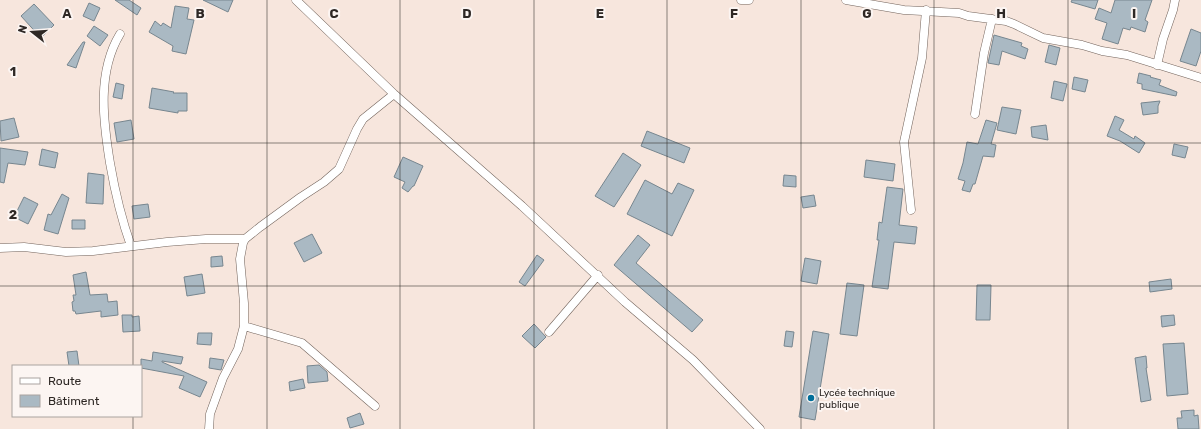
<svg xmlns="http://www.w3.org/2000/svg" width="1201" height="429" viewBox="0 0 1201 429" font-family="Rubik,sans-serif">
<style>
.building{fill:#aab9c3;stroke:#77868f}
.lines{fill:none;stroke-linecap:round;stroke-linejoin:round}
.minor-casing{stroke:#73645c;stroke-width:9}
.minor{stroke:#fff;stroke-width:8}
.grid{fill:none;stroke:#2e2825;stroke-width:1;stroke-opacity:0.55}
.poi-dot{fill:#006e9a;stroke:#fcf5f2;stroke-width:1.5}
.labels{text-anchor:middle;stroke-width:4;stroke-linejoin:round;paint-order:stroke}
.poi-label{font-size:10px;fill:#2e2825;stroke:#fcf5f2;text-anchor:start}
.grid-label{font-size:13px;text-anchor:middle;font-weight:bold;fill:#2e2825;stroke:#fcf5f2;stroke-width:4;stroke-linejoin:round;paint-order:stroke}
</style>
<rect width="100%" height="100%" fill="#f7e6dd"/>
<!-- building -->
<path class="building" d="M 115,0 L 129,0 L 141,8 L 137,15 Z
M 203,0 L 233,0 L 228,12 Z
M 1072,0 L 1098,0 L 1095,9 L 1071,2 Z
M 1115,0 L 1152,0 L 1145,20 L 1148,22 L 1145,32 L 1131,27 L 1130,30 L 1123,28 L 1118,44 L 1102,39 L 1107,23 L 1095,19 L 1099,8 L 1111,13 Z
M 89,3 L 100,8 L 94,21 L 83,16 Z
M 34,4 L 54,25 L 41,38 L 21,16 Z
M 175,6 L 189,8 L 187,19 L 194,20 L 186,54 L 172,51 L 173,46 L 149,32 L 155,21 L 161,26 L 163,23 L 171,28 Z
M 94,26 L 108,35 L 100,46 L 87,36 Z
M 1191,29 L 1201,33 L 1201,51 L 1196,66 L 1180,61 Z
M 994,35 L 1022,43 L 1021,46 L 1028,49 L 1025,59 L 1002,51 L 999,65 L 988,63 Z
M 83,42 L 85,42 L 76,68 L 67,65 Z
M 1049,45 L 1060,48 L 1056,65 L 1045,62 Z
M 1139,73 L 1151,76 L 1150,77 L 1161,80 L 1159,85 L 1177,92 L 1176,96 L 1142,89 L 1142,84 L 1137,83 Z
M 1074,77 L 1088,80 L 1085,92 L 1072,89 Z
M 1054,81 L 1067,84 L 1063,101 L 1051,98 Z
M 116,83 L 124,85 L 122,99 L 113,97 Z
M 152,88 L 174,92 L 173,93 L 187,93 L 187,111 L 178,111 L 178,113 L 149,108 Z
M 1160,101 L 1158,106 L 1158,113 L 1143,115 L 1141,103 Z
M 1002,107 L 1021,110 L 1016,134 L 997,130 Z
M 1115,116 L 1124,120 L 1119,130 L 1134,139 L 1135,136 L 1145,143 L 1139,153 L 1120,141 L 1107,136 Z
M 14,118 L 19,137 L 1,141 L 0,121 Z
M 131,120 L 134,139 L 117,142 L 114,123 Z
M 986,120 L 997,123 L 991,144 L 996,145 L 994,157 L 983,156 L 975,184 L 973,184 L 970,192 L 962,190 L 965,181 L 958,179 L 963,163 L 967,142 L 978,144 Z
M 1046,125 L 1048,140 L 1032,137 L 1031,127 Z
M 647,131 L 690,148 L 684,163 L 641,146 Z
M 1174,144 L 1188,147 L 1185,158 L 1172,155 Z
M 0,148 L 28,152 L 25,165 L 8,163 L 4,183 L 0,182 Z
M 42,149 L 58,153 L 55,168 L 39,165 Z
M 623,153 L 641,165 L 614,207 L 595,196 Z
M 403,157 L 423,166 L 414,186 L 413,186 L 408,192 L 402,188 L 405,182 L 394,177 Z
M 866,160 L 895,164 L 893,181 L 864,177 Z
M 88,173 L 104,175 L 103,204 L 86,203 Z
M 784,175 L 796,176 L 796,187 L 783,186 Z
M 645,180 L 672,194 L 678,183 L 694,190 L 672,236 L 627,214 Z
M 887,187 L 903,189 L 899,225 L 917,227 L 915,244 L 894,242 L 888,289 L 872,287 L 879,240 L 877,240 L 879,222 L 882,223 Z
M 62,194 L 69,198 L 58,234 L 44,230 L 48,214 L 51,215 Z
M 814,195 L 816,206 L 803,208 L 801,197 Z
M 24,197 L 38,204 L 28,224 L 14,217 Z
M 148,204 L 150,217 L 134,219 L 132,206 Z
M 72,220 L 85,220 L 85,229 L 72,229 Z
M 312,234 L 322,253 L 304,262 L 294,243 Z
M 638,235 L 650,245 L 636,263 L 703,320 L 692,332 L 614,265 Z
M 537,255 L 544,260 L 525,286 L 519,282 Z
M 222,256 L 223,266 L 211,267 L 211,257 Z
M 805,258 L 821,261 L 817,284 L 801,281 Z
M 86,272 L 90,295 L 107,294 L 108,302 L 117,301 L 118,315 L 101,317 L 101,311 L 76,314 L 75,311 L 73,311 L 72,302 L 74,301 L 73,295 L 76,295 L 73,275 Z
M 202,274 L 205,293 L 187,296 L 184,277 Z
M 1171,279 L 1172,289 L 1150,292 L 1149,282 Z
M 847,283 L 864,285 L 857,336 L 840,334 Z
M 977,285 L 991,285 L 990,320 L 976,320 Z
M 122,315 L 132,315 L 132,317 L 139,316 L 140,331 L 123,332 Z
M 1174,315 L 1175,325 L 1162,327 L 1161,316 Z
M 534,324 L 546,337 L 535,348 L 522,336 Z
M 786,331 L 794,332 L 792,347 L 784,346 Z
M 813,331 L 829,334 L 815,420 L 799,417 Z
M 198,333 L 212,333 L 211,345 L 197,344 Z
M 1184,343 L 1188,394 L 1167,396 L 1163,344 Z
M 77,351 L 79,366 L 69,366 L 67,352 Z
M 153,352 L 183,357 L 181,364 L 162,361 L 162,362 L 207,382 L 200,397 L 179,388 L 184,376 L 141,368 L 141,359 L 152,361 Z
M 1146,356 L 1147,368 L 1146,368 L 1151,400 L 1141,402 L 1135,358 Z
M 210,358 L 224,360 L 221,370 L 209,368 Z
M 319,365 L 327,372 L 328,381 L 308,383 L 307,366 Z
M 303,379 L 305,388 L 290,391 L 289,382 Z
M 1194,410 L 1194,416 L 1198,415 L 1199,429 L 1178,429 L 1177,418 L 1182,418 L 1181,411 Z
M 360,413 L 364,424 L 350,428 L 347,418 Z"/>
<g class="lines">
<defs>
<path id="minor" d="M 296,0 L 394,94 L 522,206 L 625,302 L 693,360 L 760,429
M 741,0 L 749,0
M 846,0 L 904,10 L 959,13 L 968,16 L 1006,21 L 1014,24 L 1043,38 L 1082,45 L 1102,51 L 1127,55 L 1201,78
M 120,34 C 97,72 103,120 110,163 C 115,192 121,218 131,246
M 1157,65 L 1163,39 L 1173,10 L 1175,0
M 975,114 L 984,53 L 992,19
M 911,210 L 904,142 L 922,58 L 926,10
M 0,248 L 24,247 L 66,252 L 93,251 L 167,242 L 206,239 L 245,239
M 244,326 L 302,343 L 375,406
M 549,332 L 598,275
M 209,429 L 210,414 L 223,378 L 238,349 L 244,326 L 244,303 L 240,259 L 243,243 L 245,239 L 260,227 L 301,197 L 324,182 L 339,169 L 357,129 L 363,119 L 394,94"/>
</defs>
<!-- minor casing -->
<use href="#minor" class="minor-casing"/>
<!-- minor -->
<use href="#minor" class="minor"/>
</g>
<!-- grid -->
<path class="grid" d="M 133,0 L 133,366M 267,0 L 267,429M 400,0 L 400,429M 534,0 L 534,429M 667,0 L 667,429M 801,0 L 801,429M 934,0 L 934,429M 1068,0 L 1068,429M 0,143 L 1201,143M 0,286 L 1201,286M 133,416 L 133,429"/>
<!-- markers -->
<circle class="poi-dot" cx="811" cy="398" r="4"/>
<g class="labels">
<!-- poi labels -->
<g class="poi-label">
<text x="819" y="396">Lycée technique<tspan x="819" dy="12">publique</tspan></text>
</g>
</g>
<g class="grid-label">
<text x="67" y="18">A</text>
<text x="200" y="18">B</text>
<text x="334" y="18">C</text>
<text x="467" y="18">D</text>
<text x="600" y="18">E</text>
<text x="734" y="18">F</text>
<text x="867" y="18">G</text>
<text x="1001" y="18">H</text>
<text x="1134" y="18">I</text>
<text x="13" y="76">1</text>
<text x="13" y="219">2</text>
</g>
<!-- legend -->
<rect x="12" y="365" width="130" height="52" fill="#fcf5f2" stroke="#aaa3a0"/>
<rect x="20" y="378" width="20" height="6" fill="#ffffff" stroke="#aaa3a0"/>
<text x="48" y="385" font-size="12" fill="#2e2825">Route</text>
<rect x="20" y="395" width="20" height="12" fill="#aab9c3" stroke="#aaa3a0"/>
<text x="48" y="405" font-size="12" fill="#2e2825">Bâtiment</text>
<!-- north arrow -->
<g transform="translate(32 32) rotate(287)" stroke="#fcf5f2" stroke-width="3" paint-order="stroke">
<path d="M0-3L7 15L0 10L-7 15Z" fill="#2e2825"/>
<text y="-6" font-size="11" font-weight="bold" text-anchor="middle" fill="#2e2825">N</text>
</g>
</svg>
